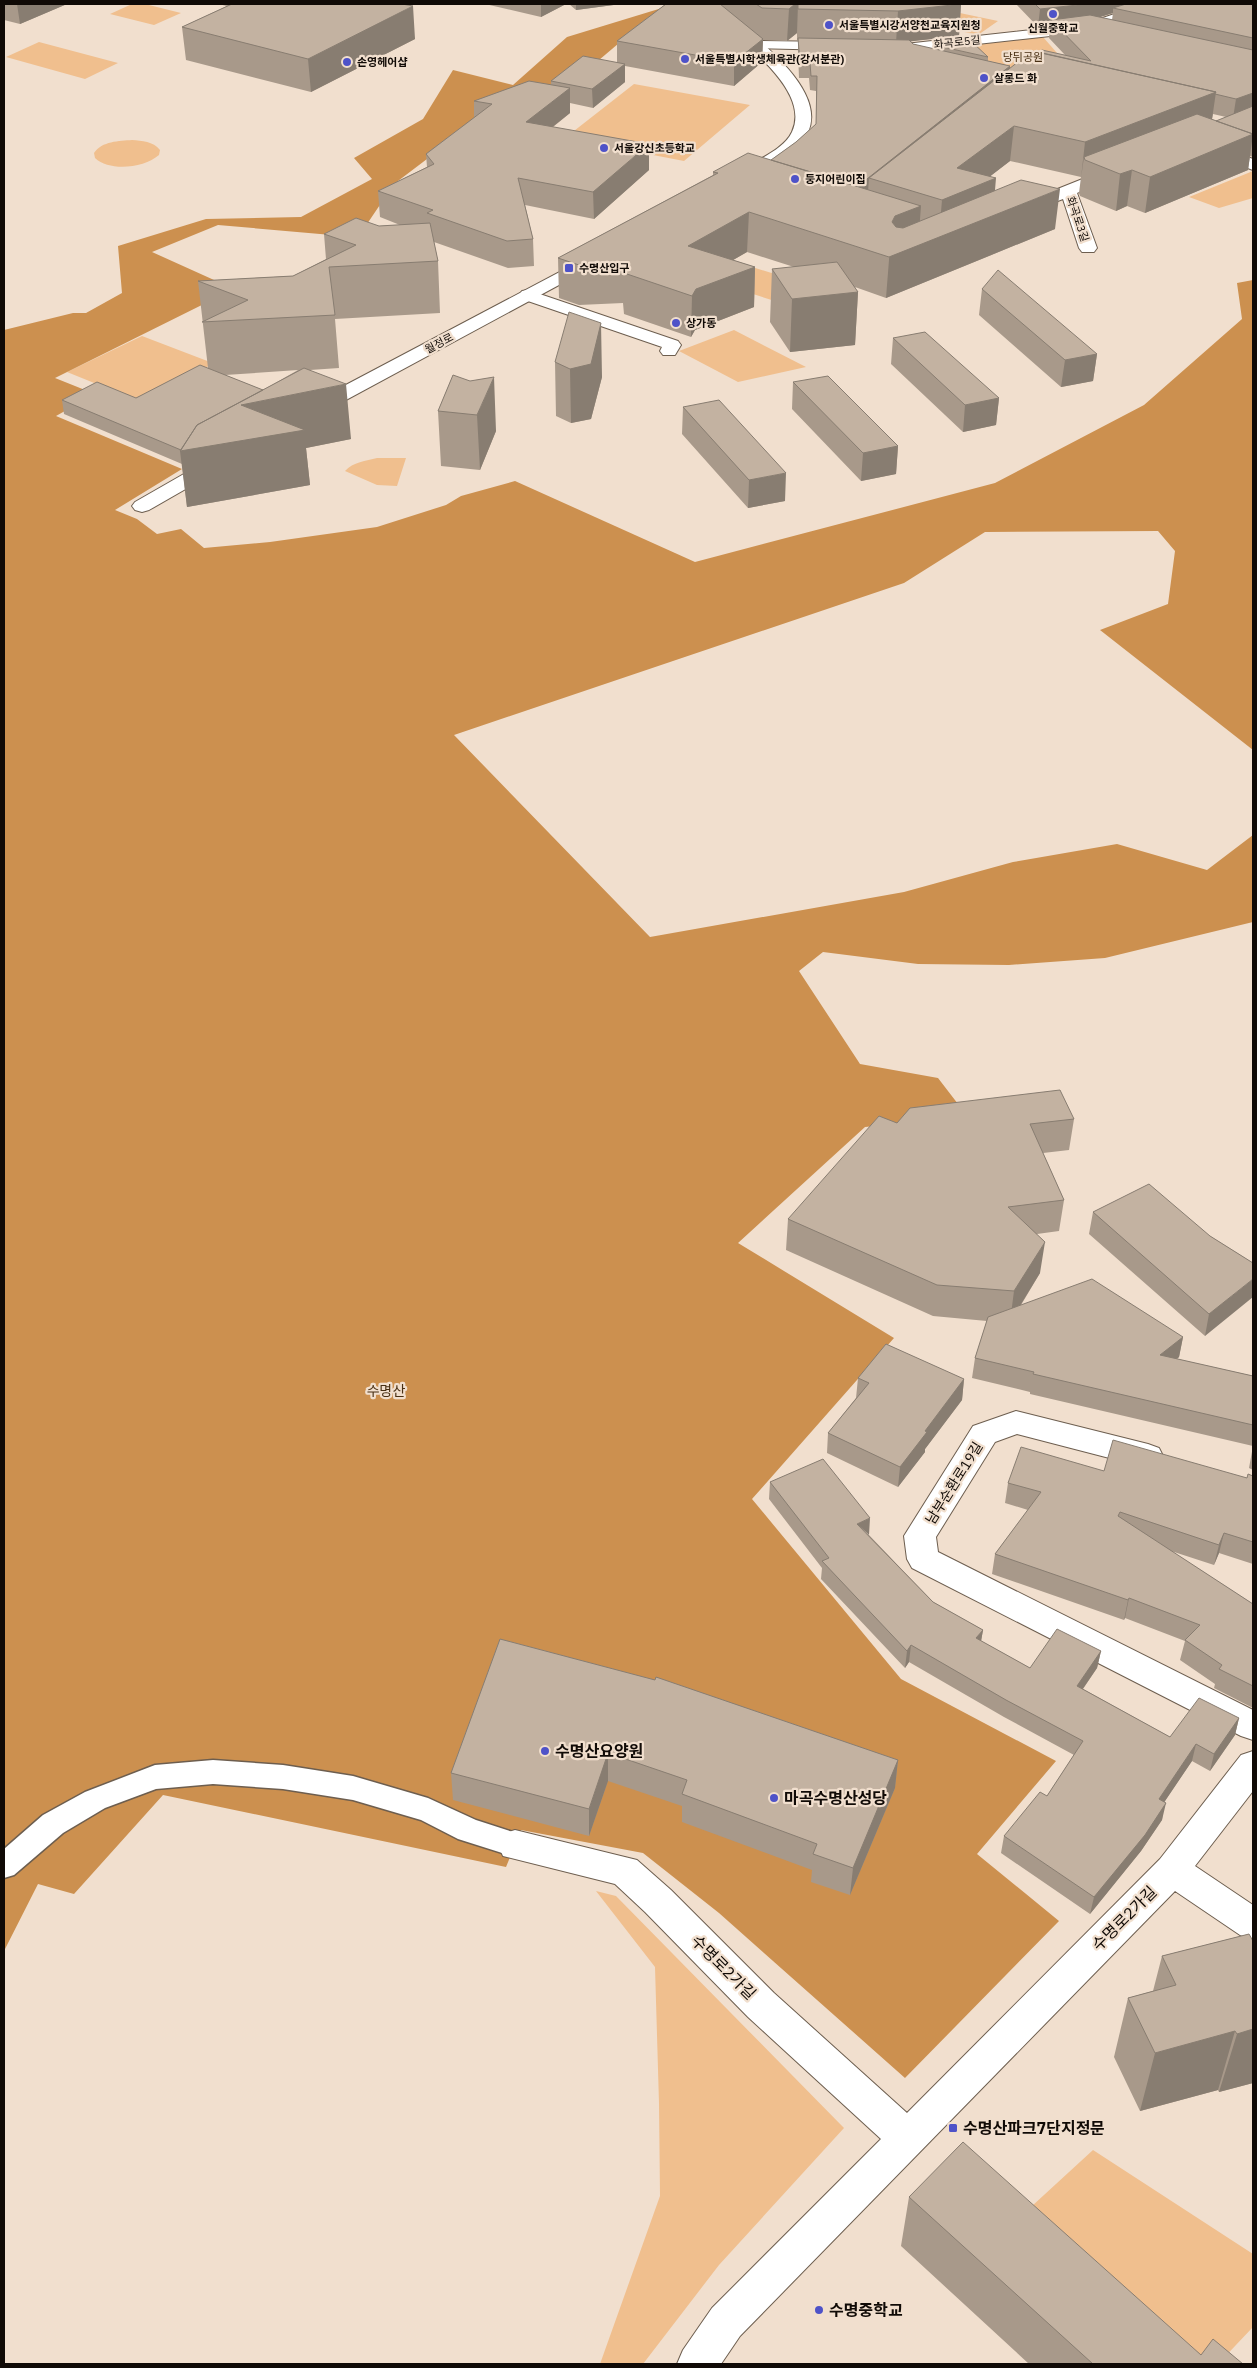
<svg xmlns="http://www.w3.org/2000/svg" width="1257" height="2368" viewBox="0 0 1257 2368" font-family="'IBM Plex Sans','Noto Sans KR',sans-serif">
<style>
.green{fill:#f0bf8e}
.forest{fill:#cc904f}
.lines{fill:none;stroke-linecap:round;stroke-linejoin:round}
.pedestrian-casing{stroke:#6d5e4f;stroke-width:3}
.minor-casing{stroke:#6d5e4f;stroke-width:2}
.tertiary-casing{stroke:#6d5e4f;stroke-width:2}
.pedestrian{fill:#fff;fill-rule:evenodd}
.minor{fill:#fff;fill-rule:evenodd}
.tertiary{fill:#fff;fill-rule:evenodd}
.wall{fill:#a8998a;fill-rule:evenodd}
.shaded-wall{fill:#887d71}
.building{fill:#c3b2a1;stroke:#887d71}
.poi-dot{fill:#4e52c8;stroke:#f1dfce;stroke-width:2}
.labels{text-anchor:middle;stroke-width:4.5;stroke-linejoin:round;paint-order:stroke}
.far-poi-label{font-size:11px;font-weight:bold;fill:#100a06;stroke:#f1dfce;text-anchor:start}
.far-street-label{font-size:11px;fill:#100a06;stroke:#f1dfce}
.far-park-label{font-size:11px;fill:#482f13;stroke:#f1dfce}
.park-label{font-size:14px;fill:#482f13;stroke:#f1dfce}
.street-label{font-size:14px;fill:#100a06;stroke:#f1dfce}
.near-poi-label{font-size:16px;font-weight:bold;fill:#100a06;stroke:#f1dfce;text-anchor:start}
.near-street-label{font-size:16px;fill:#100a06;stroke:#f1dfce}
</style>
<rect width="100%" height="100%" fill="#f1dfce"/>
<!-- green -->
<path class="green" d="M 132,4 L 145,4 L 181,13 L 154,25 L 110,14 Z
M 917,4 L 998,21 L 978,35 L 896,17 Z
M 1043,37 L 1057,53 L 1028,75 L 953,59 L 946,47 Z
M 39,42 L 118,63 L 85,79 L 6,57 Z
M 634,84 L 750,105 L 684,161 L 565,138 Z
M 132,140 C 142,141 153,141 160,150 L 159,155 C 144,168 110,172 95,158 L 94,153 C 102,141 119,141 132,140 Z
M 1253,171 L 1253,198 L 1219,208 L 1189,197 Z
M 752,267 L 810,285 L 781,303 L 722,284 Z
M 734,330 L 806,367 L 738,382 L 679,351 Z
M 142,336 L 210,362 L 202,377 L 146,404 L 67,372 Z
M 377,458 L 406,458 L 397,486 L 377,485 L 345,471 C 353,462 366,461 377,458 Z
M 596,1891 L 616,1896 L 844,2128 L 719,2265 L 643,2364 L 600,2364 L 660,2196 L 659,2103 L 655,1967 Z
M 1093,2150 L 1253,2254 L 1253,2327 L 1218,2364 L 1206,2364 L 1032,2206 Z"/>
<!-- forest -->
<path class="forest" d="M 675,4 L 638,27 L 599,60 L 544,96 L 489,112 L 394,184 L 367,224 L 343,236 L 218,225 L 152,252 L 234,289 L 55,378 L 95,394 L 56,416 L 182,469 L 115,510 L 137,519 L 157,534 L 181,529 L 204,548 L 270,542 L 377,527 L 446,505 L 461,496 L 515,481 L 695,562 L 995,483 L 1144,405 L 1242,319 L 1237,283 L 1253,280 L 1253,750 L 1100,630 L 1168,604 L 1175,551 L 1158,531 L 985,532 L 904,583 L 454,735 L 650,937 L 904,892 L 1013,862 L 1117,844 L 1207,870 L 1253,835 L 1253,922 L 1105,958 L 1009,965 L 918,964 L 823,952 L 799,971 L 860,1064 L 938,1078 L 968,1117 L 865,1127 L 738,1243 L 894,1338 L 752,1499 L 901,1679 L 1056,1761 L 977,1854 L 1059,1921 L 905,2078 L 719,1913 L 643,1853 L 521,1830 L 506,1867 L 163,1795 L 74,1894 L 38,1884 L 4,1951 L 4,330 L 73,313 L 86,313 L 122,293 L 118,246 L 206,219 L 301,217 L 372,179 L 354,158 L 423,119 L 453,70 L 513,85 L 567,37 Z"/>
<g class="lines">
<defs>
<path id="pedestrian" d="M 213,1760 L 283,1765 L 353,1776 L 428,1798 L 476,1820 L 525,1836 L 529,1845 L 525,1854 L 515,1857 L 458,1839 L 421,1820 L 353,1800 L 283,1789 L 213,1784 L 156,1789 L 105,1808 L 63,1833 L 14,1875 L 4,1878 L 4,1849 L 43,1815 L 85,1792 L 155,1765 Z"/>
<path id="minor" d="M 1144,4 L 1164,4 L 1162,7 L 1087,32 L 896,53 L 878,51 L 876,48 L 883,44 L 896,45 L 1085,24 Z
M 753,41 L 835,42 L 842,46 L 835,50 L 748,48 L 746,45 L 748,42 Z
M 1214,145 L 1253,159 L 1253,170 L 1208,153 L 1206,150 L 1208,147 Z
M 1115,166 L 1121,168 L 1123,171 L 1121,174 L 1077,193 L 1097,248 L 1094,252 L 1082,252 L 1079,248 L 1063,199 L 1026,213 L 1020,212 L 1018,208 L 1020,204 Z
M 528,290 L 678,341 L 681,345 L 675,355 L 663,355 L 660,351 L 662,347 L 522,299 L 519,295 L 522,291 Z
M 1016,1411 L 1148,1444 L 1159,1448 L 1163,1456 L 1159,1464 L 1148,1468 L 1017,1434 L 995,1442 L 936,1537 L 938,1552 L 1253,1710 L 1253,1740 L 1241,1736 L 912,1568 L 907,1559 L 904,1536 L 973,1426 Z
M 1253,1751 L 1253,1791 L 1195,1866 L 1253,1905 L 1253,1940 L 1240,1935 L 1175,1891 L 740,2336 L 721,2364 L 677,2364 L 683,2350 L 712,2308 L 881,2139 L 748,2017 L 645,1912 L 615,1884 L 503,1856 L 498,1845 L 503,1834 L 515,1830 L 637,1860 L 671,1890 L 774,1993 L 907,2113 L 1160,1859 L 1241,1755 Z"/>
<path id="tertiary" d="M 697,4 L 713,4 C 743,28 829,86 808,132 C 803,143 791,153 781,160 C 770,169 750,186 734,182 L 732,179 C 742,164 782,154 792,132 C 810,94 752,49 726,29 C 717,21 704,14 697,4 Z
M 590,256 L 596,257 L 599,261 L 596,265 L 320,414 L 313,416 L 306,414 L 304,410 L 306,406 Z
M 217,457 L 224,459 L 227,463 L 224,467 L 149,510 L 142,512 L 135,510 L 132,506 L 135,502 L 210,459 Z"/>
</defs>
<!-- pedestrian casing -->
<use href="#pedestrian" class="pedestrian-casing"/>
<!-- minor casing -->
<use href="#minor" class="minor-casing"/>
<!-- tertiary casing -->
<use href="#tertiary" class="tertiary-casing"/>
<!-- pedestrian -->
<use href="#pedestrian" class="pedestrian"/>
<!-- minor -->
<use href="#minor" class="minor"/>
<!-- tertiary -->
<use href="#tertiary" class="tertiary"/>
</g>
<!-- wall -->
<path class="wall" d="M 4,4 L 67,4 L 20,24 L 4,20 Z
M 218,4 L 402,4 L 415,39 L 311,92 L 186,60 L 182,27 L 227,6 Z
M 485,4 L 566,4 L 541,17 Z
M 569,4 L 621,4 L 576,10 Z
M 666,4 L 961,4 L 959,36 L 911,41 L 913,44 L 934,49 L 934,45 L 988,57 L 988,61 L 1010,66 L 1010,68 L 1038,52 L 1065,55 L 1049,38 L 1050,26 L 1038,27 L 1016,4 L 1253,4 L 1253,157 L 1250,156 L 1248,170 L 1145,213 L 1127,206 L 1116,211 L 1080,196 L 1079,193 L 1081,177 L 1010,161 L 990,176 L 995,191 L 1055,229 L 886,298 L 855,287 L 858,292 L 855,345 L 790,352 L 770,322 L 772,269 L 794,267 L 747,252 L 733,260 L 755,267 L 754,307 L 695,330 L 691,337 L 624,314 L 623,303 L 579,305 L 559,298 L 558,258 L 713,175 L 713,172 L 771,160 L 796,142 L 816,124 L 816,91 L 810,90 L 809,78 L 799,78 L 798,52 L 798,41 L 797,41 L 797,33 L 787,41 L 763,40 L 762,62 L 734,86 L 625,66 L 625,82 L 593,108 L 570,103 L 570,113 L 553,127 L 649,170 L 594,219 L 525,205 L 533,239 L 534,266 L 508,268 L 434,242 L 438,261 L 440,313 L 335,319 L 339,368 L 310,370 L 351,439 L 306,448 L 310,485 L 187,507 L 182,464 L 64,414 L 62,400 L 136,398 L 208,368 L 198,281 L 293,276 L 326,259 L 324,234 L 379,226 L 400,225 L 380,217 L 378,191 L 427,167 L 426,154 L 474,118 L 474,101 L 551,85 L 551,81 L 617,62 L 617,41 ZM 1113,13 L 1112,20 L 1099,17 ZM 1213,114 L 1226,117 L 1216,121 L 1212,119 ZM 298,370 L 263,390 L 225,375 Z
M 982,289 L 1097,354 L 1093,381 L 1061,387 L 979,315 Z
M 893,338 L 999,398 L 996,425 L 963,432 L 891,364 Z
M 555,362 L 602,377 L 591,419 L 571,423 L 556,416 Z
M 453,375 L 496,431 L 480,470 L 441,466 L 438,411 Z
M 793,382 L 898,446 L 896,474 L 861,481 L 792,409 Z
M 683,407 L 785,501 L 748,508 L 682,434 Z
M 1074,1119 L 1069,1150 L 1043,1153 L 1064,1200 L 1059,1231 L 1037,1234 L 1040,1273 L 1021,1305 L 1183,1337 L 1179,1357 L 1177,1359 L 1253,1376 L 1253,1446 L 1030,1394 L 1030,1392 L 972,1378 L 975,1358 L 987,1321 L 933,1316 L 786,1250 L 788,1219 L 897,1123 Z
M 1093,1212 L 1210,1236 L 1253,1263 L 1205,1336 L 1089,1234 Z
M 858,1378 L 964,1379 L 962,1400 L 925,1449 L 925,1452 L 898,1487 L 827,1453 L 828,1433 L 856,1398 Z
M 1253,1446 L 1253,1470 L 1249,1468 Z
M 1104,1471 L 1247,1478 L 1253,1476 L 1253,1564 L 1219,1553 L 1214,1565 L 1171,1551 L 1253,1604 L 1253,1708 L 1214,1688 L 1215,1684 L 1180,1660 L 1185,1641 L 1125,1618 L 1124,1620 L 992,1574 L 995,1554 L 1028,1510 L 1005,1503 L 1008,1483 Z
M 770,1482 L 869,1535 L 933,1602 L 983,1630 L 981,1641 L 1030,1668 L 1101,1651 L 1097,1668 L 1083,1689 L 1170,1737 L 1239,1718 L 1235,1735 L 1210,1771 L 1192,1761 L 1164,1802 L 1162,1820 L 1141,1851 L 1090,1914 L 1001,1853 L 1004,1836 L 1047,1796 L 1074,1755 L 1004,1717 L 909,1662 L 905,1668 L 821,1579 L 822,1568 L 769,1499 Z
M 500,1639 L 898,1760 L 895,1788 L 850,1895 L 811,1882 L 812,1870 L 682,1822 L 682,1806 L 608,1781 L 589,1836 L 453,1800 L 451,1773 Z
M 1249,1934 L 1253,2083 L 1219,2092 L 1218,2090 L 1140,2111 L 1114,2057 L 1128,1998 L 1153,1991 L 1162,1956 Z
M 909,2197 L 1201,2355 L 1243,2364 L 1029,2364 L 901,2246 Z"/>
<!-- shaded-wall -->
<path class="shaded-wall" d="M 17,4 L 67,4 L 20,24 Z
M 541,4 L 566,4 L 541,17 Z
M 576,4 L 621,4 L 576,10 Z
M 795,4 L 798,4 L 797,33 L 787,41 L 789,9 Z
M 961,4 L 959,36 L 896,43 L 898,11 Z
M 1087,4 L 1139,4 L 1113,8 L 1113,13 L 1085,22 L 1051,20 L 1050,26 L 1038,27 L 1040,9 Z
M 413,6 L 415,39 L 311,92 L 308,59 Z
M 763,39 L 762,62 L 734,86 L 734,62 Z
M 625,64 L 625,82 L 593,108 L 592,89 Z
M 1010,66 L 1009,81 L 869,178 L 868,192 L 848,193 Z
M 570,88 L 570,113 L 527,147 L 526,122 Z
M 1216,92 L 1211,126 L 1084,157 L 1081,178 L 1085,142 Z
M 1253,93 L 1253,111 L 1233,118 L 1236,99 Z
M 1014,126 L 1010,161 L 979,185 L 996,178 L 993,214 L 939,236 L 942,200 L 957,168 Z
M 1253,134 L 1248,170 L 1145,213 L 1150,177 Z
M 649,144 L 649,170 L 594,219 L 593,192 Z
M 1132,170 L 1127,206 L 1116,211 L 1120,174 Z
M 1060,189 L 1055,229 L 886,298 L 892,222 L 895,216 L 921,206 L 918,245 Z
M 749,212 L 747,252 L 688,286 L 688,246 Z
M 755,267 L 754,307 L 695,330 L 691,337 L 692,296 L 696,289 Z
M 858,292 L 855,345 L 790,352 L 792,299 Z
M 601,323 L 602,377 L 591,419 L 571,423 L 570,369 Z
M 1097,354 L 1093,381 L 1061,387 L 1065,360 Z
M 494,377 L 496,431 L 480,470 L 477,415 Z
M 346,384 L 351,439 L 306,448 L 310,485 L 187,507 L 180,451 L 241,405 Z
M 999,398 L 996,425 L 963,432 L 965,405 Z
M 898,446 L 896,474 L 861,481 L 863,453 Z
M 786,473 L 785,501 L 748,508 L 749,480 Z
M 1045,1242 L 1040,1273 L 1010,1322 L 1014,1291 Z
M 1253,1279 L 1253,1297 L 1205,1336 L 1209,1314 Z
M 1183,1337 L 1179,1357 L 1156,1375 L 1160,1355 Z
M 964,1379 L 962,1400 L 925,1449 L 925,1452 L 898,1487 L 900,1467 L 925,1431 Z
M 870,1518 L 869,1535 L 857,1524 Z
M 1224,1533 L 1219,1553 L 1214,1565 L 1219,1545 Z
M 1129,1598 L 1125,1618 L 1124,1620 L 1128,1600 Z
M 983,1630 L 980,1647 L 976,1638 Z
M 911,1645 L 909,1662 L 905,1668 L 907,1651 Z
M 1101,1651 L 1097,1668 L 1073,1703 L 1077,1686 Z
M 1239,1718 L 1235,1735 L 1210,1771 L 1214,1754 Z
M 1196,1744 L 1192,1761 L 1155,1816 L 1159,1799 Z
M 608,1753 L 608,1781 L 589,1836 L 589,1809 Z
M 898,1760 L 895,1788 L 850,1895 L 853,1868 Z
M 1166,1803 L 1162,1820 L 1141,1851 L 1090,1914 L 1094,1897 Z
M 1253,2029 L 1253,2083 L 1219,2092 L 1237,2034 Z
M 1235,2031 L 1218,2090 L 1140,2111 L 1155,2053 Z"/>
<!-- building -->
<path class="building" d="M 232,4 L 402,4 L 413,6 L 308,59 L 182,27 Z
M 666,4 L 720,4 L 763,39 L 734,62 L 617,41 Z
M 756,4 L 795,4 L 789,9 L 762,8 Z
M 798,4 L 961,4 L 898,11 L 798,9 Z
M 1035,4 L 1087,4 L 1040,9 Z
M 1126,4 L 1253,4 L 1253,38 L 1113,8 Z
M 1090,15 L 1253,50 L 1253,93 L 1236,99 L 1215,94 L 1216,92 L 1038,52 L 1042,50 L 1091,61 L 1051,20 Z
M 798,38 L 909,40 L 913,44 L 1010,66 L 858,186 L 771,160 L 796,142 L 816,124 L 817,76 L 811,76 L 810,63 L 800,63 Z
M 971,41 L 988,57 L 934,45 Z
M 1032,51 L 1216,92 L 1085,142 L 1014,126 L 957,168 L 996,178 L 942,200 L 869,178 Z
M 583,56 L 625,64 L 592,89 L 551,81 Z
M 529,81 L 570,88 L 526,122 L 649,144 L 593,192 L 518,178 L 533,239 L 507,241 L 427,213 L 433,210 L 378,191 L 434,164 L 426,154 L 492,104 L 474,101 Z
M 1253,106 L 1253,134 L 1216,121 Z
M 1197,114 L 1253,134 L 1150,177 L 1132,170 L 1120,174 L 1085,160 L 1084,157 Z
M 748,153 L 921,206 L 895,216 L 892,222 L 896,227 L 903,228 L 1021,180 L 1060,189 L 889,257 L 749,212 L 688,246 L 755,267 L 696,289 L 692,296 L 624,273 L 623,263 L 579,265 L 558,258 L 718,173 L 713,172 Z
M 356,218 L 379,226 L 430,223 L 438,261 L 329,267 L 335,315 L 202,322 L 248,300 L 198,281 L 293,276 L 356,245 L 324,234 Z
M 837,262 L 858,292 L 792,299 L 772,269 Z
M 998,270 L 1097,354 L 1065,360 L 982,289 Z
M 569,312 L 601,323 L 591,364 L 570,369 L 555,362 Z
M 925,332 L 999,398 L 965,405 L 893,338 Z
M 200,365 L 263,390 L 197,425 L 181,450 L 62,400 L 97,382 L 136,398 Z
M 304,368 L 346,384 L 241,405 L 305,430 L 180,451 L 197,425 Z
M 453,375 L 470,381 L 494,377 L 477,415 L 438,411 Z
M 828,376 L 898,446 L 863,453 L 793,382 Z
M 719,400 L 786,473 L 749,480 L 683,407 Z
M 1060,1090 L 1074,1119 L 1030,1124 L 1064,1200 L 1008,1207 L 1045,1242 L 1014,1291 L 937,1285 L 788,1219 L 879,1116 L 897,1123 L 910,1108 Z
M 1149,1184 L 1210,1236 L 1253,1263 L 1253,1279 L 1209,1314 L 1093,1212 Z
M 1092,1279 L 1183,1337 L 1160,1355 L 1253,1376 L 1253,1425 L 1033,1374 L 1034,1372 L 975,1358 L 988,1317 Z
M 886,1344 L 964,1379 L 925,1431 L 927,1432 L 900,1467 L 828,1433 L 869,1383 L 858,1378 Z
M 1113,1440 L 1247,1478 L 1248,1474 L 1253,1476 L 1253,1542 L 1224,1533 L 1219,1545 L 1120,1512 L 1118,1516 L 1253,1604 L 1253,1686 L 1219,1669 L 1222,1665 L 1185,1640 L 1200,1625 L 1129,1598 L 1128,1600 L 995,1554 L 1041,1492 L 1008,1483 L 1021,1447 L 1104,1471 Z
M 823,1459 L 870,1518 L 857,1524 L 933,1602 L 983,1630 L 976,1638 L 1030,1668 L 1057,1629 L 1101,1651 L 1077,1686 L 1170,1737 L 1199,1698 L 1239,1718 L 1214,1754 L 1196,1744 L 1159,1799 L 1166,1803 L 1145,1835 L 1094,1897 L 1004,1836 L 1040,1792 L 1047,1796 L 1083,1741 L 1006,1700 L 911,1645 L 907,1651 L 822,1561 L 829,1558 L 770,1482 Z
M 500,1639 L 655,1680 L 656,1677 L 898,1760 L 853,1868 L 813,1854 L 817,1844 L 682,1794 L 687,1780 L 608,1753 L 589,1809 L 451,1773 Z
M 1249,1934 L 1253,1941 L 1253,2029 L 1237,2034 L 1235,2031 L 1155,2053 L 1128,1998 L 1176,1985 L 1162,1956 Z
M 963,2142 L 1201,2355 L 1213,2339 L 1243,2364 L 1093,2364 L 909,2197 Z"/>
<!-- markers -->
<g class="poi-dot">
<circle cx="1053" cy="14" r="5"/>
<circle cx="829" cy="25" r="5"/>
<circle cx="685" cy="59" r="5"/>
<circle cx="347" cy="62" r="5"/>
<circle cx="984" cy="78" r="5"/>
<circle cx="604" cy="148" r="5"/>
<circle cx="795" cy="179" r="5"/>
<rect x="564" y="263" width="10" height="10" rx="2.5"/>
<circle cx="676" cy="323" r="5"/>
<circle cx="545" cy="1751" r="5"/>
<circle cx="774" cy="1798" r="5"/>
<rect x="948" y="2123" width="10" height="10" rx="2.5"/>
<circle cx="819" cy="2310" r="5"/>
</g>
<g class="labels">
<!-- far-poi labels -->
<g class="far-poi-label">
<text x="839" y="29">서울특별시강서양천교육지원청</text>
<text x="1053" y="32" text-anchor="middle">신월중학교</text>
<text x="695" y="63">서울특별시학생체육관(강서분관)</text>
<text x="357" y="66">손영헤어샵</text>
<text x="994" y="82">살롱드 화</text>
<text x="614" y="152">서울강신초등학교</text>
<text x="805" y="183">둥지어린이집</text>
<text x="579" y="272">수명산입구</text>
<text x="686" y="327">상가동</text>
</g>
<!-- far-street labels -->
<g class="far-street-label">
<text transform="translate(957 42) rotate(-6)" y="4">화곡로5길</text>
<text transform="translate(1078 219) rotate(71)" y="4">화곡로3길</text>
<text transform="translate(439 343) rotate(-28)" y="4">월정로</text>
</g>
<!-- far-park labels -->
<g class="far-park-label">
<text x="1023" y="61">당뒤공원</text>
</g>
<!-- park labels -->
<g class="park-label">
<text x="386" y="1396">수명산</text>
</g>
<!-- street labels -->
<g class="street-label">
<text transform="translate(954 1483) rotate(-58)" y="5">남부순환로19길</text>
</g>
<!-- near-poi labels -->
<g class="near-poi-label">
<text x="555" y="1757">수명산요양원</text>
<text x="784" y="1804">마곡수명산성당</text>
<text x="963" y="2134">수명산파크7단지정문</text>
<text x="829" y="2316">수명중학교</text>
</g>
<!-- near-street labels -->
<g class="near-street-label">
<text transform="translate(1124 1918) rotate(-45)" y="6">수명로2가길</text>
<text transform="translate(724 1967) rotate(45)" y="6">수명로2가길</text>
</g>
</g>
<!-- border -->
<rect width="1257" height="2368" fill="none" stroke="#100a06" stroke-width="10"/>
</svg>
